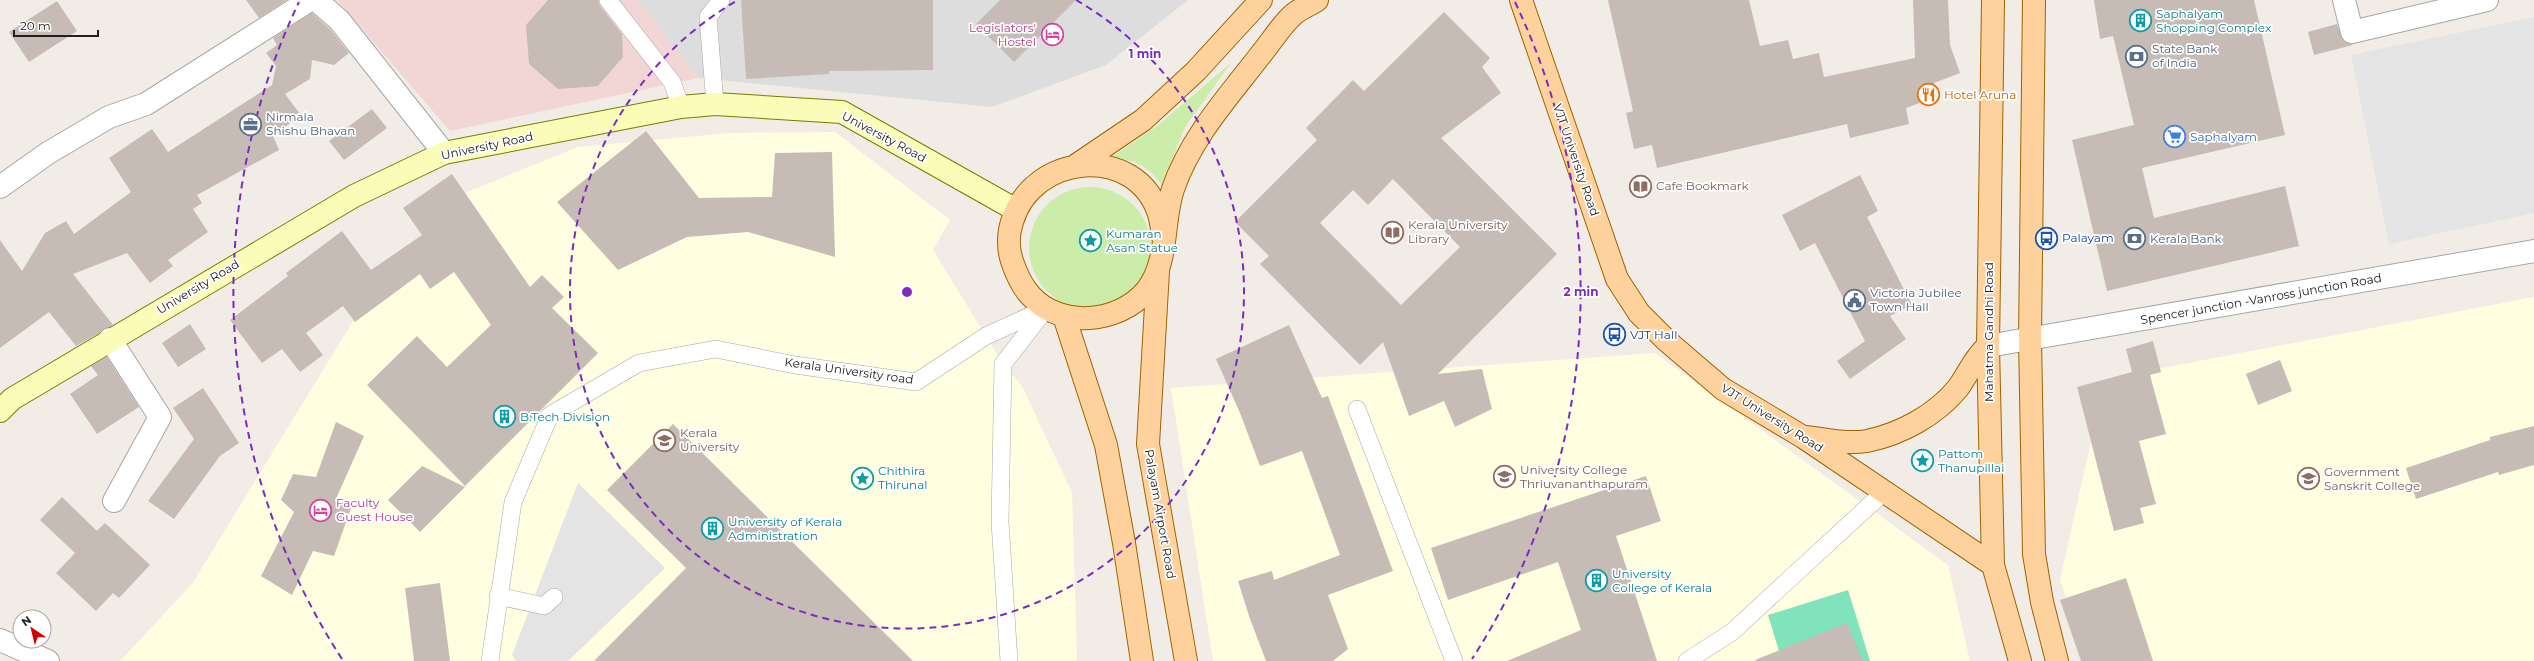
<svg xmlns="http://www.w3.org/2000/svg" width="2534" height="661" viewBox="0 0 2534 661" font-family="Montserrat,sans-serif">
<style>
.residential{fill:#dedddd}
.commercial{fill:#f2d5d5}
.education{fill:#fffee1}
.grass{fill:#ccedaa}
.pitch{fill:#81e3bb}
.parking{fill:#e4e4e4}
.building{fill:#c6bcb5;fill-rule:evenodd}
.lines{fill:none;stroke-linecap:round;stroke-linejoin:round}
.lane-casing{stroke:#a7a7a7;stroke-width:18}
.street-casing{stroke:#a7a7a7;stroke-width:24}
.secondary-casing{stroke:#737e00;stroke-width:24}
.primary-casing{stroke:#9c6400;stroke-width:24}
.lane{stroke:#fff;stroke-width:17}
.street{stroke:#fff;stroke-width:22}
.secondary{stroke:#fbfcb8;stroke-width:22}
.primary{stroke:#ffd29d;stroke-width:22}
.ring{fill:none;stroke:#7b2cbf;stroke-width:2;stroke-dasharray:7 5}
.labels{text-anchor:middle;stroke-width:3.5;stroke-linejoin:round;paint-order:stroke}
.culture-label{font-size:12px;fill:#0d838f;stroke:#fff;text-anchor:start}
.hotel-label{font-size:12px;fill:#b23c85;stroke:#fff;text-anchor:end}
.service-label{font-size:12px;fill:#4e5e75;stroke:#fff;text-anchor:start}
.food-label{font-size:12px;fill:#c56008;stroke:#fff;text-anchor:start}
.street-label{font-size:12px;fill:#202020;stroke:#fff}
.shop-label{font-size:12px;fill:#366cbe;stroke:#fff;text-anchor:start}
.education-label{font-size:12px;fill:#785e54;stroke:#fff;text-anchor:start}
.transit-label{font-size:12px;fill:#164399;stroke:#fff;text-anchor:start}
.centre{fill:#7b2cbf;stroke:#fff;stroke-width:2}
.ring-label{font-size:12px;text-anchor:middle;font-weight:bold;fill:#7b2cbf;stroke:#fff;stroke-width:3.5;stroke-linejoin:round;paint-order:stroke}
</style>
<rect width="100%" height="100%" fill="#f1ede6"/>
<!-- residential -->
<path class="residential" d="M 638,0 L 1188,0 L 1106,65 L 992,107 L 698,78 Z"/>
<!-- commercial -->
<path class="commercial" d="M 337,0 L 638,0 L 698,78 L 450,131 Z"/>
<!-- education -->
<path class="education" d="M 835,132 L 950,220 L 933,250 L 1003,364 L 1022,386 L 1072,493 L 1077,661 L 120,661 L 192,584 L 355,318 L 460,195 L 578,147 L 730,133 Z
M 2534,297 L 2534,661 L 2088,661 L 2060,580 L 2105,379 Z
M 1655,353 L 1948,565 L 1970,661 L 1213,661 L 1171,388 Z"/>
<!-- grass -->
<path class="grass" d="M 1231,63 L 1185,127 L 1171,162 L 1166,191 C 1148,166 1141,162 1112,157 L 1157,126 Z
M1029 248a61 61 0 1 1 122 0a61 61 0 1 1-122 0Z"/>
<!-- pitch -->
<path class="pitch" d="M 1848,590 L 1870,661 L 1782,661 L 1768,615 Z"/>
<!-- parking -->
<path class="parking" d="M 2534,17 L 2534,213 L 2389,244 L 2351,55 Z
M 578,483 L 665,568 L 568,661 L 516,661 L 512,655 Z"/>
<!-- building -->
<path class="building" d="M 246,0 L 287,0 L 259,18 Z
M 548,0 L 598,0 L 600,6 L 622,34 L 623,57 L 598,86 L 558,89 L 529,64 L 526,25 Z
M 741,0 L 933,0 L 933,70 L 829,71 L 829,74 L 746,79 Z
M 1000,0 L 1076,0 L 1014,62 L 976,24 Z
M 1608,0 L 1749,0 L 1760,46 L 1788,40 L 1793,59 L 1819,53 L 1824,77 L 1915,58 L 1913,0 L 1948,0 L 1950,45 L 1960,73 L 1934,83 L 1938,96 L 1906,108 L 1909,124 L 1850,138 L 1847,124 L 1657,168 L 1652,145 L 1634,149 L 1626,113 L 1633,111 Z
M 2094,0 L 2254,0 L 2285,135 L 2142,168 L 2154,218 L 2285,186 L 2299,246 L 2107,291 L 2072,140 L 2134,125 L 2113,36 L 2100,39 Z
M 57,1 L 77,31 L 29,62 L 9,32 Z
M 1444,12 L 1490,58 L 1482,67 L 1501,93 L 1441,138 L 1557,254 L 1438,374 L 1482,369 L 1492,409 L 1455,427 L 1444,401 L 1409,416 L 1383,342 L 1360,365 L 1260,264 L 1269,256 L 1235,222 L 1317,140 L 1306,128 L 1353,80 L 1364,91 ZM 1393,179 L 1460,247 L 1401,305 L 1320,223 L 1353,190 L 1368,205 Z
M 312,13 L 330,29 L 349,53 L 334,65 L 312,60 L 310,79 L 285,94 L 301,115 L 273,136 L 279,150 L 197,195 L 202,203 L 193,209 L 208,232 L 168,260 L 173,266 L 150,283 L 127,253 L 73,274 L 113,325 L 76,346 L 49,312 L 0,348 L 0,240 L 22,271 L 45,233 L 66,221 L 74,234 L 131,192 L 109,158 L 152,129 L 168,152 L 272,85 L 276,66 L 266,53 L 277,45 L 273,38 Z
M 2337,24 L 2343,40 L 2353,45 L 2314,55 L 2308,32 Z
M 372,109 L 387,128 L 344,160 L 329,141 Z
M 646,131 L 699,198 L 772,197 L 775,153 L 832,152 L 835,257 L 748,232 L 687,237 L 618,270 L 557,202 Z
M 452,174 L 530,287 L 542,275 L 564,297 L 552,308 L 598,353 L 465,486 L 367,385 L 417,336 L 447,367 L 491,325 L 454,272 L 430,289 L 420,274 L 355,322 L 343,306 L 306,333 L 323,355 L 300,372 L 282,349 L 262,363 L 230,320 L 288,276 L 286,273 L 342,231 L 371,270 L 422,235 L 403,208 Z
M 1860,175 L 1878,211 L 1867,217 L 1912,305 L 1890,316 L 1906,339 L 1850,379 L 1837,361 L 1865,341 L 1815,243 L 1800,251 L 1782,215 Z
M 190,324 L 206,349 L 178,367 L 162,343 Z
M 1289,325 L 1322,398 L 1328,396 L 1393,571 L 1328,595 L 1348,649 L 1333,661 L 1266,661 L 1249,616 L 1238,581 L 1272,571 L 1274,580 L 1340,555 L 1302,451 L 1260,466 L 1240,413 L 1216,359 Z
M 2153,341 L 2161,372 L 2150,375 L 2166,434 L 2139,441 L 2156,504 L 2140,508 L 2144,523 L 2114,531 L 2077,387 L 2132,372 L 2126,349 Z
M 107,357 L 139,407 L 97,434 L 70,394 L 98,375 L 91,366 Z
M 2280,360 L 2292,391 L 2258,405 L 2246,374 Z
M 203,388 L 239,443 L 220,456 L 174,519 L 148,501 L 194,439 L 173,408 Z
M 336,422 L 364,436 L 335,501 L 351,508 L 334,556 L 313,551 L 292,595 L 261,576 L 294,512 L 281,500 L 293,474 L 316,477 Z
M 673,424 L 913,661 L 594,661 L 686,568 L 607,490 Z
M 2534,426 L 2534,465 L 2499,475 L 2498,472 L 2416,499 L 2406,468 L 2490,440 L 2490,437 Z
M 422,466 L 465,487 L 420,532 L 388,500 Z
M 1646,476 L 1661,521 L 1616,536 L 1657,661 L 1507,661 L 1581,630 L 1558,562 L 1448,600 L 1431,548 Z
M 62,497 L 97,531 L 105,523 L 150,565 L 119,598 L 113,593 L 96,611 L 56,573 L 75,553 L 40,520 Z
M 2126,578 L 2153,661 L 2081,661 L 2060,600 Z
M 440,583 L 450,661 L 414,661 L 405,588 Z
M 1847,623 L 1863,661 L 1756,661 L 1755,660 Z"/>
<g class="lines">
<defs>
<path id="lane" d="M 608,0 L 672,82 L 681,107
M 715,104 L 708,17 L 721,0
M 1357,409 L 1454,661
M 498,596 L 544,606 L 554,597
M 490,661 L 513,502 L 550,415 L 639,363 L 716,349 L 795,365 L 916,382 L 986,336 L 1047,308
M 1009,661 L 1000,522 L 1003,364 L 1045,310
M 1687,661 L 1732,632 L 1884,492"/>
<path id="street" d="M 316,0 L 339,20 L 444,153
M 2344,0 L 2352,32 L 2487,0
M 0,187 L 48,153 L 109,117 L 146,104 L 310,0
M 110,339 L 160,417 L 114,501
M 1988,346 L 2534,251
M 0,640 L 48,661"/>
<path id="secondary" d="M 0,411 L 12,399 L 354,196 L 444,153 L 681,107 L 715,104 L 842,112 L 1016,210"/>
<path id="primary" d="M 1521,0 L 1617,279 L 1639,313 L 1667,341 L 1723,389 L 1803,437 L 1993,565
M 1993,0 L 1988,346 L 1993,565 L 2020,661
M 2034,0 L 2030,339 L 2034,554 L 2042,602 L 2057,661
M 1075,166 L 1143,120 L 1196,71 L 1261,0
M 1163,237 C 1162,229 1161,221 1159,214 C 1136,143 1032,153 1012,222 C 1008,234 1008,249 1012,261 C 1016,273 1021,285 1030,295 C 1060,329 1119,324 1147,290 C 1169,261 1162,222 1173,189 C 1191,137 1229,96 1262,53 C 1272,41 1282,24 1294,14 C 1301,8 1310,5 1317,0
M 1158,271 L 1148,444 L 1186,661
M 1064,316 L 1106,445 L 1124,543 L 1142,661
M 1807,437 C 1826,440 1848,444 1867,441 C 1901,434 1936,415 1958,388 C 1968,374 1975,357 1988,346"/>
</defs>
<!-- lane casing -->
<use href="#lane" class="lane-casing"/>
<!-- street casing -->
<use href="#street" class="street-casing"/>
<!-- secondary casing -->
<use href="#secondary" class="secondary-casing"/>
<!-- primary casing -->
<use href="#primary" class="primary-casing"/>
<!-- lane -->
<use href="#lane" class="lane"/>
<!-- street -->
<use href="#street" class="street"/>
<!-- secondary -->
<use href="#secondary" class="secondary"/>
<!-- primary -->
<use href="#primary" class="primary"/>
</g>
<!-- distance rings -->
<g class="ring">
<path d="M1076 0A337 337 0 1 1 738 0"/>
<path d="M342 659A674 674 0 0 1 299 2M1515 2A674 674 0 0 1 1472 659"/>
</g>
<!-- icons -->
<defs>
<symbol id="building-ring" viewBox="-11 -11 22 22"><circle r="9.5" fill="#fff" stroke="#0f9aa8" stroke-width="1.5"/><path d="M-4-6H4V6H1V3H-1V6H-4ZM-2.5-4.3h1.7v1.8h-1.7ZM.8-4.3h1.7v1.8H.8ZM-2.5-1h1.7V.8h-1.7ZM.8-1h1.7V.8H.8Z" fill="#0f9aa8"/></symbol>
<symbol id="hotel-ring" viewBox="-11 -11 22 22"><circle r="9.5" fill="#fff" stroke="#d1479c" stroke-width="1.5"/><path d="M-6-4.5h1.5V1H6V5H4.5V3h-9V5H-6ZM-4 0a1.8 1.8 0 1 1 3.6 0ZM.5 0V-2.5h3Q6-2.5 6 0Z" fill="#d1479c"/></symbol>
<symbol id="bank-ring" viewBox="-11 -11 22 22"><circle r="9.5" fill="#fff" stroke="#5c6f8a" stroke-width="1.5"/><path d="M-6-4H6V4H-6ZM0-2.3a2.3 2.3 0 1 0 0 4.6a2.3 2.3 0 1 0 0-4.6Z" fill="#5c6f8a"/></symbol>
<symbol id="restaurant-ring" viewBox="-11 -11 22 22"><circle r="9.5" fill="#fff" stroke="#e8710a" stroke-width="1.5"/><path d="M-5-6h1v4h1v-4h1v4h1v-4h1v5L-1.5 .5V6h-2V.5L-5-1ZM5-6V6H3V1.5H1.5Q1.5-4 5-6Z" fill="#e8710a"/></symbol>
<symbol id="office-ring" viewBox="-11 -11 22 22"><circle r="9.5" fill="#fff" stroke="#5c6f8a" stroke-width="1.5"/><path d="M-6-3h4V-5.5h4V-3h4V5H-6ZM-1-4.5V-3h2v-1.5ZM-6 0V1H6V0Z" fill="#5c6f8a"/></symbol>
<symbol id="supermarket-ring" viewBox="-11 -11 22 22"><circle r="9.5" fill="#fff" stroke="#3f7fe0" stroke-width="1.5"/><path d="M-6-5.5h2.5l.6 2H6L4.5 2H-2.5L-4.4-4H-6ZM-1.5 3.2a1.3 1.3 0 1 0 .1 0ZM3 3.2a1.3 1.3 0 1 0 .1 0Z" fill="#3f7fe0"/></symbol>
<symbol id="library-ring" viewBox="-11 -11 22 22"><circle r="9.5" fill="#fff" stroke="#8d6e63" stroke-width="1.5"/><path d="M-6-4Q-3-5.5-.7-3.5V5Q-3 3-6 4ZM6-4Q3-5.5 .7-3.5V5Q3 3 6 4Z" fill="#8d6e63"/></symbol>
<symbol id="bus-ring" viewBox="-11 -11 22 22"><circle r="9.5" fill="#fff" stroke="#1a4fb4" stroke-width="1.5"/><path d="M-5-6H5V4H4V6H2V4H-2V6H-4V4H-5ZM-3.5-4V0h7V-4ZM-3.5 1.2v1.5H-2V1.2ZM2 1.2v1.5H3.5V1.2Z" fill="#1a4fb4"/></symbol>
<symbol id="sight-ring" viewBox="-11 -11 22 22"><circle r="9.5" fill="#fff" stroke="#0f9aa8" stroke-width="1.5"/><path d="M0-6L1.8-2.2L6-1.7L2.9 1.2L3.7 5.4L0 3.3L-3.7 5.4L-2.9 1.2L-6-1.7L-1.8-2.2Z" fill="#0f9aa8"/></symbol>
<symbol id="civic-ring" viewBox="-11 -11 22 22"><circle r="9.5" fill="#fff" stroke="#5c6f8a" stroke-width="1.5"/><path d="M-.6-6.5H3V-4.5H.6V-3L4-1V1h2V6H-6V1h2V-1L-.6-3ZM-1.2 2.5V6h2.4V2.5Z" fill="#5c6f8a"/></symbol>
<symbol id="university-ring" viewBox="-11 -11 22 22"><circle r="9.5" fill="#fff" stroke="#8d6e63" stroke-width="1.5"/><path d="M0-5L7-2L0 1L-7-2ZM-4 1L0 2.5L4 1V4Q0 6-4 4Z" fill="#8d6e63"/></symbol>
</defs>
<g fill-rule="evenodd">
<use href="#building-ring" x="2128" y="8" width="25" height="25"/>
<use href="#hotel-ring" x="1040" y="22" width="25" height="25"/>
<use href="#bank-ring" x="2124" y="44" width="25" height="25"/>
<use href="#restaurant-ring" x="1916" y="82" width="25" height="25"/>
<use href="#office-ring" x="238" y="112" width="25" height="25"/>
<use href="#supermarket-ring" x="2162" y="124" width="25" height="25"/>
<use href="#library-ring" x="1628" y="174" width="25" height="25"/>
<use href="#library-ring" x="1380" y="220" width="25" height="25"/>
<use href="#bus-ring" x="2034" y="226" width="25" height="25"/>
<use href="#bank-ring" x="2122" y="226" width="25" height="25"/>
<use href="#sight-ring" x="1078" y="228" width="25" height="25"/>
<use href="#civic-ring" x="1842" y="288" width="25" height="25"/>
<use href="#bus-ring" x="1602" y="322" width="25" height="25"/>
<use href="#building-ring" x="492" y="404" width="25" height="25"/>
<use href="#university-ring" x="652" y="428" width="25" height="25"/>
<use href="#sight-ring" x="1910" y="448" width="25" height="25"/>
<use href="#university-ring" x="1492" y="464" width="25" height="25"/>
<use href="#sight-ring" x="850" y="466" width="25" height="25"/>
<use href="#university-ring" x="2296" y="466" width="25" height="25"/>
<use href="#hotel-ring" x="308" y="498" width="25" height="25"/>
<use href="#building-ring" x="700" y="516" width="25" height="25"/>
<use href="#building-ring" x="1584" y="568" width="25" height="25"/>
</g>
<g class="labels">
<!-- culture labels -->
<g class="culture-label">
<text x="2156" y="18">Saphalyam<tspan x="2156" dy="14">Shopping Complex</tspan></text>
<text x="1106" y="238">Kumaran<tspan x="1106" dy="14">Asan Statue</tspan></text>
<text x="520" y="421">B.Tech Division</text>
<text x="1938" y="458">Pattom<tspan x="1938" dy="14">Thanupillai</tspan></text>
<text x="878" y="475">Chithira<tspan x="878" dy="14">Thirunal</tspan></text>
<text x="728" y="526">University of Kerala<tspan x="728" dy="14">Administration</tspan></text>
<text x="1612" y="578">University<tspan x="1612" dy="14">College of Kerala</tspan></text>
</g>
<!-- hotel labels -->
<g class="hotel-label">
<text x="1036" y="32">Legislators'<tspan x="1036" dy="14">Hostel</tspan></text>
<text x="336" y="507" text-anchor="start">Faculty<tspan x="336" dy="14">Guest House</tspan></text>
</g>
<!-- service labels -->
<g class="service-label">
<text x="2152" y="53">State Bank<tspan x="2152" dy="14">of India</tspan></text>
<text x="266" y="121">Nirmala<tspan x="266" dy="14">Shishu Bhavan</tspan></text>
<text x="2150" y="243">Kerala Bank</text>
<text x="1870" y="297">Victoria Jubilee<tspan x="1870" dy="14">Town Hall</tspan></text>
</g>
<!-- food labels -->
<g class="food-label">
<text x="1944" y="99">Hotel Aruna</text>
</g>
<!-- street labels -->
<g class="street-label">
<text transform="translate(884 137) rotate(28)" y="4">University Road</text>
<text transform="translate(487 146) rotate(-12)" y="4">University Road</text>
<text transform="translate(1576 160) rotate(71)" y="4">VJT University Road</text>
<text transform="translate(198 287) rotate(-31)" y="4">University Road</text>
<text transform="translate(2261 299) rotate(-10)" y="4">Spencer junction -Vanross junction Road</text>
<text transform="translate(1989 332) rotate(-90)" y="4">Mahatma Gandhi Road</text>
<text transform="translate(849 371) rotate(8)" y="4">Kerala University road</text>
<text transform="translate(1772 418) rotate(32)" y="4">VJT University Road</text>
<text transform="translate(1160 514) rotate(80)" y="4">Palayam Airport Road</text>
</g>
<!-- shop labels -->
<g class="shop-label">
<text x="2190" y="141">Saphalyam</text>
</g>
<!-- education labels -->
<g class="education-label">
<text x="1656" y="190">Cafe Bookmark</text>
<text x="1408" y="229">Kerala University<tspan x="1408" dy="14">Library</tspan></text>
<text x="680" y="437">Kerala<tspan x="680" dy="14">University</tspan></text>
<text x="1520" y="474">University College<tspan x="1520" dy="14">Thriuvananthapuram</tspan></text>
<text x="2324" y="476">Government<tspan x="2324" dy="14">Sanskrit College</tspan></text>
</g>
<!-- transit labels -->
<g class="transit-label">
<text x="2062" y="242">Palayam</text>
<text x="1630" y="339">VJT Hall</text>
</g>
</g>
<circle cx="907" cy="292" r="6" class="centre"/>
<g class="ring-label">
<text x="1145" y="58">1 min</text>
<text x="1581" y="296">2 min</text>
</g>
<!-- north arrow -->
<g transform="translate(32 629) rotate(325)"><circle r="19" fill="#ffffff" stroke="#a6a6a6"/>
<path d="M0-3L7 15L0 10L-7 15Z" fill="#d00005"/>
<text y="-6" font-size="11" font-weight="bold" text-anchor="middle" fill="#202020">N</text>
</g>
<!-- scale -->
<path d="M14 30v6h84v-6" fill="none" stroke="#202020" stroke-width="2"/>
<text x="20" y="30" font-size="12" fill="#202020" stroke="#ffffff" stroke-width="3" paint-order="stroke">20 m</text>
</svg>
